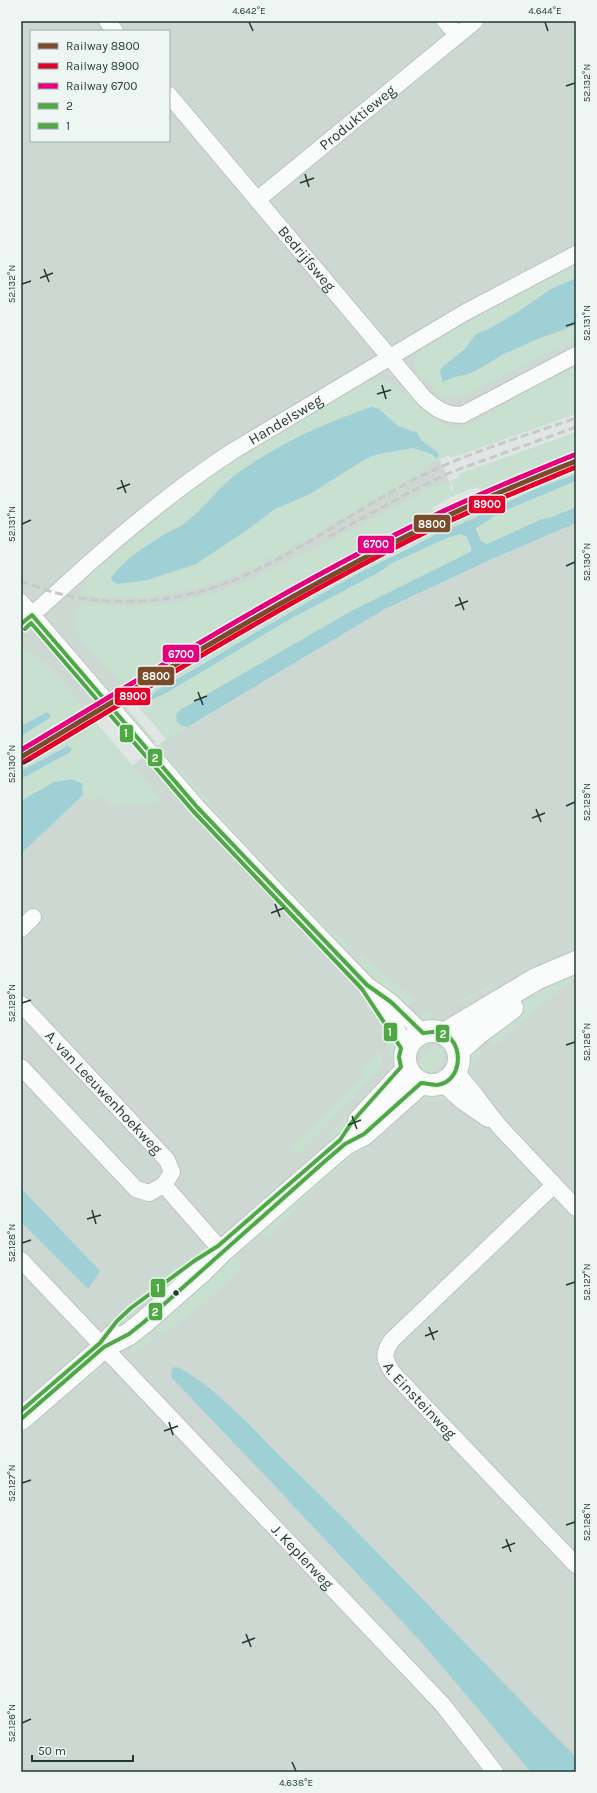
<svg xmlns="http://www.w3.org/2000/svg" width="597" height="1793" viewBox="0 0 597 1793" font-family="Karla,sans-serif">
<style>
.built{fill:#ced8d3;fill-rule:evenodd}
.green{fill:#c8e0cf;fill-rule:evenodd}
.water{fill:#9fd0d6}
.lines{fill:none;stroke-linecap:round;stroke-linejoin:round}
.street-casing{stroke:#bdc3c0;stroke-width:18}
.secondary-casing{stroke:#bcc4c1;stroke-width:24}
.street{stroke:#fafbfb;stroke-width:16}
.secondary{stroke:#fafbfb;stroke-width:22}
.rail{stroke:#c6c9c8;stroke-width:3;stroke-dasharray:8 4;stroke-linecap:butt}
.bus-1-casing{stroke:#edf6f2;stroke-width:7}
.bus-2-casing{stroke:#edf6f2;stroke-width:7}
.bus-1{stroke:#4ea945;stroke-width:4}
.bus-2{stroke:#4ea945;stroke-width:4}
.rail-1-casing{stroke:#edf6f2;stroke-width:8}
.rail-2-casing{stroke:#edf6f2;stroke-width:8}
.rail-3-casing{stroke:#edf6f2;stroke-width:8}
.rail-1{stroke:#7a4b2a;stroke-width:5}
.rail-2{stroke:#e4002b;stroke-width:5}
.rail-3{stroke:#e5007d;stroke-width:5}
.ticks{fill:none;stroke:#1f3931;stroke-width:1.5}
.bus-dot{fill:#1f3931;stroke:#edf6f2;stroke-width:1.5}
.labels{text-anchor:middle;stroke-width:3.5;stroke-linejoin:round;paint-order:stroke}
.street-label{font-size:15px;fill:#1f3931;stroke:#edf6f2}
.line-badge{stroke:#edf6f2;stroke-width:1.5}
.badge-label{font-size:11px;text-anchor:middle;font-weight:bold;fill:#fff}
.neatline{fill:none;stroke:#1f3931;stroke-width:1.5}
.ticks-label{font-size:10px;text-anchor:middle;fill:#1f3931}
</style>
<rect width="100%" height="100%" fill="#e0e6e3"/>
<!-- built -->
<path class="built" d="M 21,21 L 576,21 L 576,401 L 436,451 L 451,486 L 211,610 L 123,688 L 77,711 L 47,712 L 21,726 ZM 31,31 L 169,31 L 169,141 L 31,141 Z
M 576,523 L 576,1772 L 21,1772 L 21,854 L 83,795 L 117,778 L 166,739 L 385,609 L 492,559 Z"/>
<!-- green -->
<path class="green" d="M 576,263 L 576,278 L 551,289 L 519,311 L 489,329 L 476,334 L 465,349 L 444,365 L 440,372 L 442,380 L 445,381 L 451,378 L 468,374 L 485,366 L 502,355 L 535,340 L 576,325 L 576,340 L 462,397 L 440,397 L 426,379 L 422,382 C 413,371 410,359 422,348 L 515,294 Z
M 576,365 L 576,414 L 451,458 L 450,455 L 428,464 L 429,468 L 272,559 L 270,556 L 266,558 L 266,562 C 217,584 172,600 117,598 C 105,598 93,596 81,595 L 86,580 L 92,573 L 193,488 L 233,460 L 370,379 L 373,383 C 388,377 396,385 405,395 L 409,392 C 426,412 442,437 472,423 L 550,378 ZM 371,407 L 379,409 L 398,426 L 414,432 L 416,431 L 422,441 L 435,449 L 435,458 L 432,454 L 413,448 L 374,455 L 362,461 L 310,494 L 275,509 L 247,530 L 196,564 L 147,580 L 118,584 L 112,581 L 111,578 C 125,561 144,547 162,535 C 170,531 179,528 186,522 C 204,508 216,490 234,476 C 275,445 323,424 371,407 Z
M 576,432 L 576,456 L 522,477 L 465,503 L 464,501 L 480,492 L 479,487 C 462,490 447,499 432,508 L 435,513 L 452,507 L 453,508 L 400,534 L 326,572 L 134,683 L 125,690 C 115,673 73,640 75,619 C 76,614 79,609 81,605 L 77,603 L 78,601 C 130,610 184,606 233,586 C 253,578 272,569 291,560 C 341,537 388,511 436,484 L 437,487 L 447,482 L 451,491 L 454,490 L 450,481 L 459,477 L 458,474 Z
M 576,465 L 576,474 L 533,490 L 458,527 L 440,532 L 398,552 L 303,604 L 156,691 L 149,697 L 151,700 L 292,618 L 378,573 L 392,563 L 450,537 L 461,534 L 468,539 L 470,552 L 353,610 L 176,717 L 182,726 L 187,727 L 168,739 L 166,739 L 130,697 L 301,597 L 403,541 L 471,510 Z
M 576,481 L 576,507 L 549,518 L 542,519 L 487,544 L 481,541 L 477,526 L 499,513 Z
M 21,651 C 47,656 73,692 87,712 L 21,751 L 21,736 L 50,718 L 47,712 L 21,726 Z
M 122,702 L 156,742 L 150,742 L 118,705 Z
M 94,720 L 163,801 L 114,807 L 100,796 L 91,802 L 83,795 L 82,786 L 71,779 L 61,780 L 21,801 L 21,779 L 69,753 L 67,746 L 21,771 L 21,762 Z
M 169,757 L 237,833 L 231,833 L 167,761 Z
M 267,864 L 324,924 L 351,947 L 342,948 L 266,870 Z
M 361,955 L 415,1000 L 405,1008 L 362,966 L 359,958 Z
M 576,970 L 576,976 L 494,1046 L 484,1034 L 539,991 Z
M 509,975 L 510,976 L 461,1004 L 459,1001 Z
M 425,1010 L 436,1018 L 442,1019 L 452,1017 L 443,1025 L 428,1023 L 416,1016 Z
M 392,1036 C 401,1050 399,1063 388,1075 L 393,1062 L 386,1042 Z
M 435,1044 L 443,1048 L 446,1057 L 431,1073 C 425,1073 420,1068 417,1063 Z
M 474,1044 L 481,1055 L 471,1066 L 469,1077 C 463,1064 468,1056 474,1044 Z
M 380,1050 L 383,1063 L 347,1104 L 298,1154 L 290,1148 L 364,1077 L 361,1069 Z
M 377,1083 L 382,1088 L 335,1142 L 333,1139 L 328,1144 L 325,1140 Z
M 429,1092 L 443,1094 L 450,1099 L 443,1100 L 428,1098 L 417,1101 L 424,1093 Z
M 400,1106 L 406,1112 L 304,1198 L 266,1241 L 261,1231 Z
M 278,1185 L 280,1185 L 279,1189 L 227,1235 L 222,1235 Z
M 207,1246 L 208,1252 L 136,1306 L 133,1302 L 158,1280 Z
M 228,1256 L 238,1259 L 244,1264 C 220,1292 191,1315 162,1335 L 153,1326 Z
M 143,1328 L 154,1341 L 133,1353 L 131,1352 L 132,1343 Z
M 103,1368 L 74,1389 L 71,1388 L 94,1369 Z"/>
<!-- water -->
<path class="water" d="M 576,278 L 576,325 L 535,340 L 502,355 L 477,370 L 468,374 L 451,378 L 443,382 L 440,372 L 441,368 L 465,349 L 476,334 L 489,329 L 519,311 L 551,289 Z
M 371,407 L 379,409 L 398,426 L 414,432 L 416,431 L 422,441 L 438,453 L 439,457 L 436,458 L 432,454 L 413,448 L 374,455 L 362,461 L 310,494 L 275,509 L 247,530 L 196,564 L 147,580 L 118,584 L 112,581 L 111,578 C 123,560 144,547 162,536 C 170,531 179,528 186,522 C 204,509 216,490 234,476 C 275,445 323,424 371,407 Z
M 576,474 L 576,481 L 499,513 L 476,528 L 481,541 L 487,544 L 542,519 L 549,518 L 576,507 L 576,523 L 492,559 L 385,609 L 187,727 L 182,726 L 177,722 L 176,715 L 180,710 L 353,610 L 470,552 L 471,549 L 467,537 L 461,534 L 450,537 L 392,563 L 378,573 L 292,618 L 166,693 L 151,700 L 149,698 L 156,691 C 224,652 291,610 361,572 C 387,558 414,547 439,532 C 448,528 457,527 465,522 L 464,521 L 468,521 L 533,490 Z
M 47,712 L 51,716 L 50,718 L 21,736 L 21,726 Z
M 67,746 L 72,749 L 69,753 L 21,779 L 21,771 Z
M 71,779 L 84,784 L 82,786 L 83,795 L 21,854 L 21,801 L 54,782 Z
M 21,1188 L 100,1271 L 88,1289 L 21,1222 Z
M 177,1367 C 214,1385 254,1430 284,1460 C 384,1556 478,1658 576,1757 L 576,1772 L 531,1772 L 423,1644 L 272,1483 L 171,1377 L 172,1368 Z"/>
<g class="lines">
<defs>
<g id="street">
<path d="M 107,21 L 115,31"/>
<path d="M 445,21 L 457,35"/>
<path id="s1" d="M 169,95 L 424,398 C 436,409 445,415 462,415 L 576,355"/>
<path id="s2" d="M 257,200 L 475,21"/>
<path d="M 21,602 L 197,807 L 259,873 L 367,985 L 391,1002 L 423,1033"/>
<path id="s3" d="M 21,624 C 46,603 69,581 94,559 C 138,520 184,483 233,451 L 464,313 L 576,254"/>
<path d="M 21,929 L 33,917"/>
<path d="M 371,991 L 408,1047"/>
<path id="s4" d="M 21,1004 L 167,1160 L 172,1172 L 164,1185 L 222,1251"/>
<path d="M 21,1067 L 136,1189 L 149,1193 L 164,1185"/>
<path d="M 456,1072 L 473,1092 L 498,1125 L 576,1208"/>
<path d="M 442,1083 L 462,1101 L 488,1119"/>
<path id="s5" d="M 554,1185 L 392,1340 C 382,1354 384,1359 393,1373 L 576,1565"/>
<path id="s6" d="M 21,1260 L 443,1705 L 495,1772"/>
</g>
<path id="secondary" d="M405 1058a27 27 0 1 1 54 0a27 27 0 1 1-54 0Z
M 444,1034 L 536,979 L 576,962
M 458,1051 L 477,1034 L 512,1008
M 359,1121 L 407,1069
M 104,1347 L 129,1334 L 144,1322 L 202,1271 L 222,1251 L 324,1162 L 345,1144 L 364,1134 L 421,1083
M 21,1419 L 104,1347 L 113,1336"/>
</defs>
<!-- street casing -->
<use href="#street" class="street-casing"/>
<!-- secondary casing -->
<use href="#secondary" class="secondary-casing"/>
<!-- street -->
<use href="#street" class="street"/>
<!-- secondary -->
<use href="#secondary" class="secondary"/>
<!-- rail -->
<path class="rail" d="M 328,537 L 414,490 L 449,473 L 576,427
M 21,581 C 50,593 81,600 112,601 C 236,608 313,532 415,479 C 466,453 522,437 576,418"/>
<defs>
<path id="bus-1" d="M 21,624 L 32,615 L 197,807 L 367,985 L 391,1002 L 423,1033 C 428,1033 434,1031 439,1032 C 465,1038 464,1082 437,1085 C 432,1085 426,1083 421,1083 L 364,1134 L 345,1144 L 324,1162 L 144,1322 L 129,1334 L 104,1347 L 21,1419"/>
<path id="bus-2" d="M 21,1411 L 100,1343 L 117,1321 L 131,1308 L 194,1261 L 218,1246 L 340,1140 L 352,1122 L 401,1067 L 399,1057 L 401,1048 L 362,989 L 193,811 L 31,623 L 25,629"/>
</defs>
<!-- bus-1 casing -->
<use href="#bus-1" class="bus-1-casing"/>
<!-- bus-2 casing -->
<use href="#bus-2" class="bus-2-casing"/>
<!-- bus-1 -->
<use href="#bus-1" class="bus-1"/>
<!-- bus-2 -->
<use href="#bus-2" class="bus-2"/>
<defs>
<path id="rail-1" d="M 21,757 C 156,676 290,593 431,524 C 478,500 527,481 576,461"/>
<path id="rail-2" d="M 24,762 C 159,681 293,597 434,528 C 481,506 528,487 576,467"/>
<path id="rail-3" d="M 21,750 C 155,670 288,586 429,518 C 476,495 525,475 574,455"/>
</defs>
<!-- rail-1 casing -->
<use href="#rail-1" class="rail-1-casing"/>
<!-- rail-2 casing -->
<use href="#rail-2" class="rail-2-casing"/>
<!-- rail-3 casing -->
<use href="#rail-3" class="rail-3-casing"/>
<!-- rail-1 -->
<use href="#rail-1" class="rail-1"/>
<!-- rail-2 -->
<use href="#rail-2" class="rail-2"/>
<!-- rail-3 -->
<use href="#rail-3" class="rail-3"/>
</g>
<!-- ticks -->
<path class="ticks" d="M 249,22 L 253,31M 545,22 L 548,31M 566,86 L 575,83M 305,174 L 309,187M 300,183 L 314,178M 44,269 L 49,282M 40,278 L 53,273M 22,284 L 31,281M 566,326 L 575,323M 382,385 L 386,399M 377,394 L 391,390M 121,480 L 126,493M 117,489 L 130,484M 22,524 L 31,520M 566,566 L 575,562M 459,597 L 464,610M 455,606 L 468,601M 198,692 L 203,705M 194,701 L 207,696M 22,764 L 31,760M 566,806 L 575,802M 536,809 L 541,822M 532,818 L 545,813M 275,904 L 280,917M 271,913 L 284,908M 22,1003 L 31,1000M 566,1045 L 575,1042M 352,1116 L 357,1129M 348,1125 L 361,1120M 92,1210 L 96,1224M 87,1219 L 101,1215M 22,1243 L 31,1240M 566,1285 L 575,1282M 429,1327 L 434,1340M 425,1336 L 438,1331M 169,1422 L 173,1435M 164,1431 L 178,1426M 22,1483 L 31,1480M 566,1525 L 575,1522M 506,1539 L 511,1552M 502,1548 L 515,1543M 246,1634 L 251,1647M 242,1643 L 255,1638M 22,1723 L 31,1719M 292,1762 L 296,1771"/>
<!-- markers -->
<circle class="bus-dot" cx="176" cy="1293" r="3.5"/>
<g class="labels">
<!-- street labels -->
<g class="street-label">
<text dy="5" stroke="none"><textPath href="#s2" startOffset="130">Produktieweg</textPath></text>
<text dy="5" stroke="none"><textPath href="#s1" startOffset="214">Bedrijfsweg</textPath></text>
<text dy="5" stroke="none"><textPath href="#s3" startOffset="335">Handelsweg</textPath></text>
<text dy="5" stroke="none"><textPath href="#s4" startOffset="121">A. van Leeuwenhoekweg</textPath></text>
<text dy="5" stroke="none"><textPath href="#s5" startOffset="299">A. Einsteinweg</textPath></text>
<text dy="5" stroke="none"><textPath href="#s6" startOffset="409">J. Keplerweg</textPath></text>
</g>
</g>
<g class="line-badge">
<rect x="468" y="495" width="38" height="19" rx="4" fill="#e4002b"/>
<rect x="413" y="514" width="38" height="19" rx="4" fill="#7a4b2a"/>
<rect x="357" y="535" width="38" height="19" rx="4" fill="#e5007d"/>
<rect x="162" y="644" width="38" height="19" rx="4" fill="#e5007d"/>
<rect x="137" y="666" width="38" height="20" rx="4" fill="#7a4b2a"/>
<rect x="114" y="687" width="37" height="19" rx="4" fill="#e4002b"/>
<rect x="119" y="724" width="15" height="19" rx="4" fill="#4ea945"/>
<rect x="147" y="748" width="16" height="19" rx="4" fill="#4ea945"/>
<rect x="383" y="1022" width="15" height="20" rx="4" fill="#4ea945"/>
<rect x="435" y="1024" width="15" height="19" rx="4" fill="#4ea945"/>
<rect x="150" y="1278" width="16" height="20" rx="4" fill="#4ea945"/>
<rect x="148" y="1302" width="15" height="19" rx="4" fill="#4ea945"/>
</g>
<g class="badge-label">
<text x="487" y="508">8900</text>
<text x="432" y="528">8800</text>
<text x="376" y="548">6700</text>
<text x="181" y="658">6700</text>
<text x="156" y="680">8800</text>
<text x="133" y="700">8900</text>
<text x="126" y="737">1</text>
<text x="155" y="762">2</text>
<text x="390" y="1036">1</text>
<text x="443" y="1038">2</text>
<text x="158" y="1292">1</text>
<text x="155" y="1316">2</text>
</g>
<!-- border -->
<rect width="597" height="1793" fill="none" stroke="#edf6f2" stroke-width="44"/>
<!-- legend -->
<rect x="30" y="30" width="140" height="112" fill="#edf6f2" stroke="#9baaa5"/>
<rect x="38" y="43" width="20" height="6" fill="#7a4b2a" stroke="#9baaa5"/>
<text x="66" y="50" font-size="12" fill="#1f3931">Railway 8800</text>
<rect x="38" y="63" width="20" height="6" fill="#e4002b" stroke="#9baaa5"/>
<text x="66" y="70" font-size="12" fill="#1f3931">Railway 8900</text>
<rect x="38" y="83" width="20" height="6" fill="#e5007d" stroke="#9baaa5"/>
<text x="66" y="90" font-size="12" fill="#1f3931">Railway 6700</text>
<rect x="38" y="103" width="20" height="6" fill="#4ea945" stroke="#9baaa5"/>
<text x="66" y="110" font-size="12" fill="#1f3931">2</text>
<rect x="38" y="123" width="20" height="6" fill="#4ea945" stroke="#9baaa5"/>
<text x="66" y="130" font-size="12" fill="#1f3931">1</text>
<!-- scale -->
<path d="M32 1755v6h101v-6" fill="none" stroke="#1f3931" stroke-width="2"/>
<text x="38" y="1755" font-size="12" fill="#1f3931" stroke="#edf6f2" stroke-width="3" paint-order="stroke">50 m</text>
<rect x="22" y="22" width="553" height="1749" class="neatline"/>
<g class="ticks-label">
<text x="249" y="14">4.642°E</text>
<text x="545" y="14">4.644°E</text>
<text transform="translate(586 83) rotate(-90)" y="4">52.132°N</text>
<text transform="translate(11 284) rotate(-90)" y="4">52.132°N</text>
<text transform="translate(586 323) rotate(-90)" y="4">52.131°N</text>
<text transform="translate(11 524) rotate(-90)" y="4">52.131°N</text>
<text transform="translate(586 562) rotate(-90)" y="4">52.130°N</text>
<text transform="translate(11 764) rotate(-90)" y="4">52.130°N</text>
<text transform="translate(586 802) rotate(-90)" y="4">52.129°N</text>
<text transform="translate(11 1003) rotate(-90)" y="4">52.129°N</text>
<text transform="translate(586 1042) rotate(-90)" y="4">52.128°N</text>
<text transform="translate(11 1243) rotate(-90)" y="4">52.128°N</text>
<text transform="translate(586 1282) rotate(-90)" y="4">52.127°N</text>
<text transform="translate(11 1483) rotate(-90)" y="4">52.127°N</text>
<text transform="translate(586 1522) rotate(-90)" y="4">52.126°N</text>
<text transform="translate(11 1723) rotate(-90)" y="4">52.126°N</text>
<text x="296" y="1786">4.638°E</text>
</g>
</svg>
